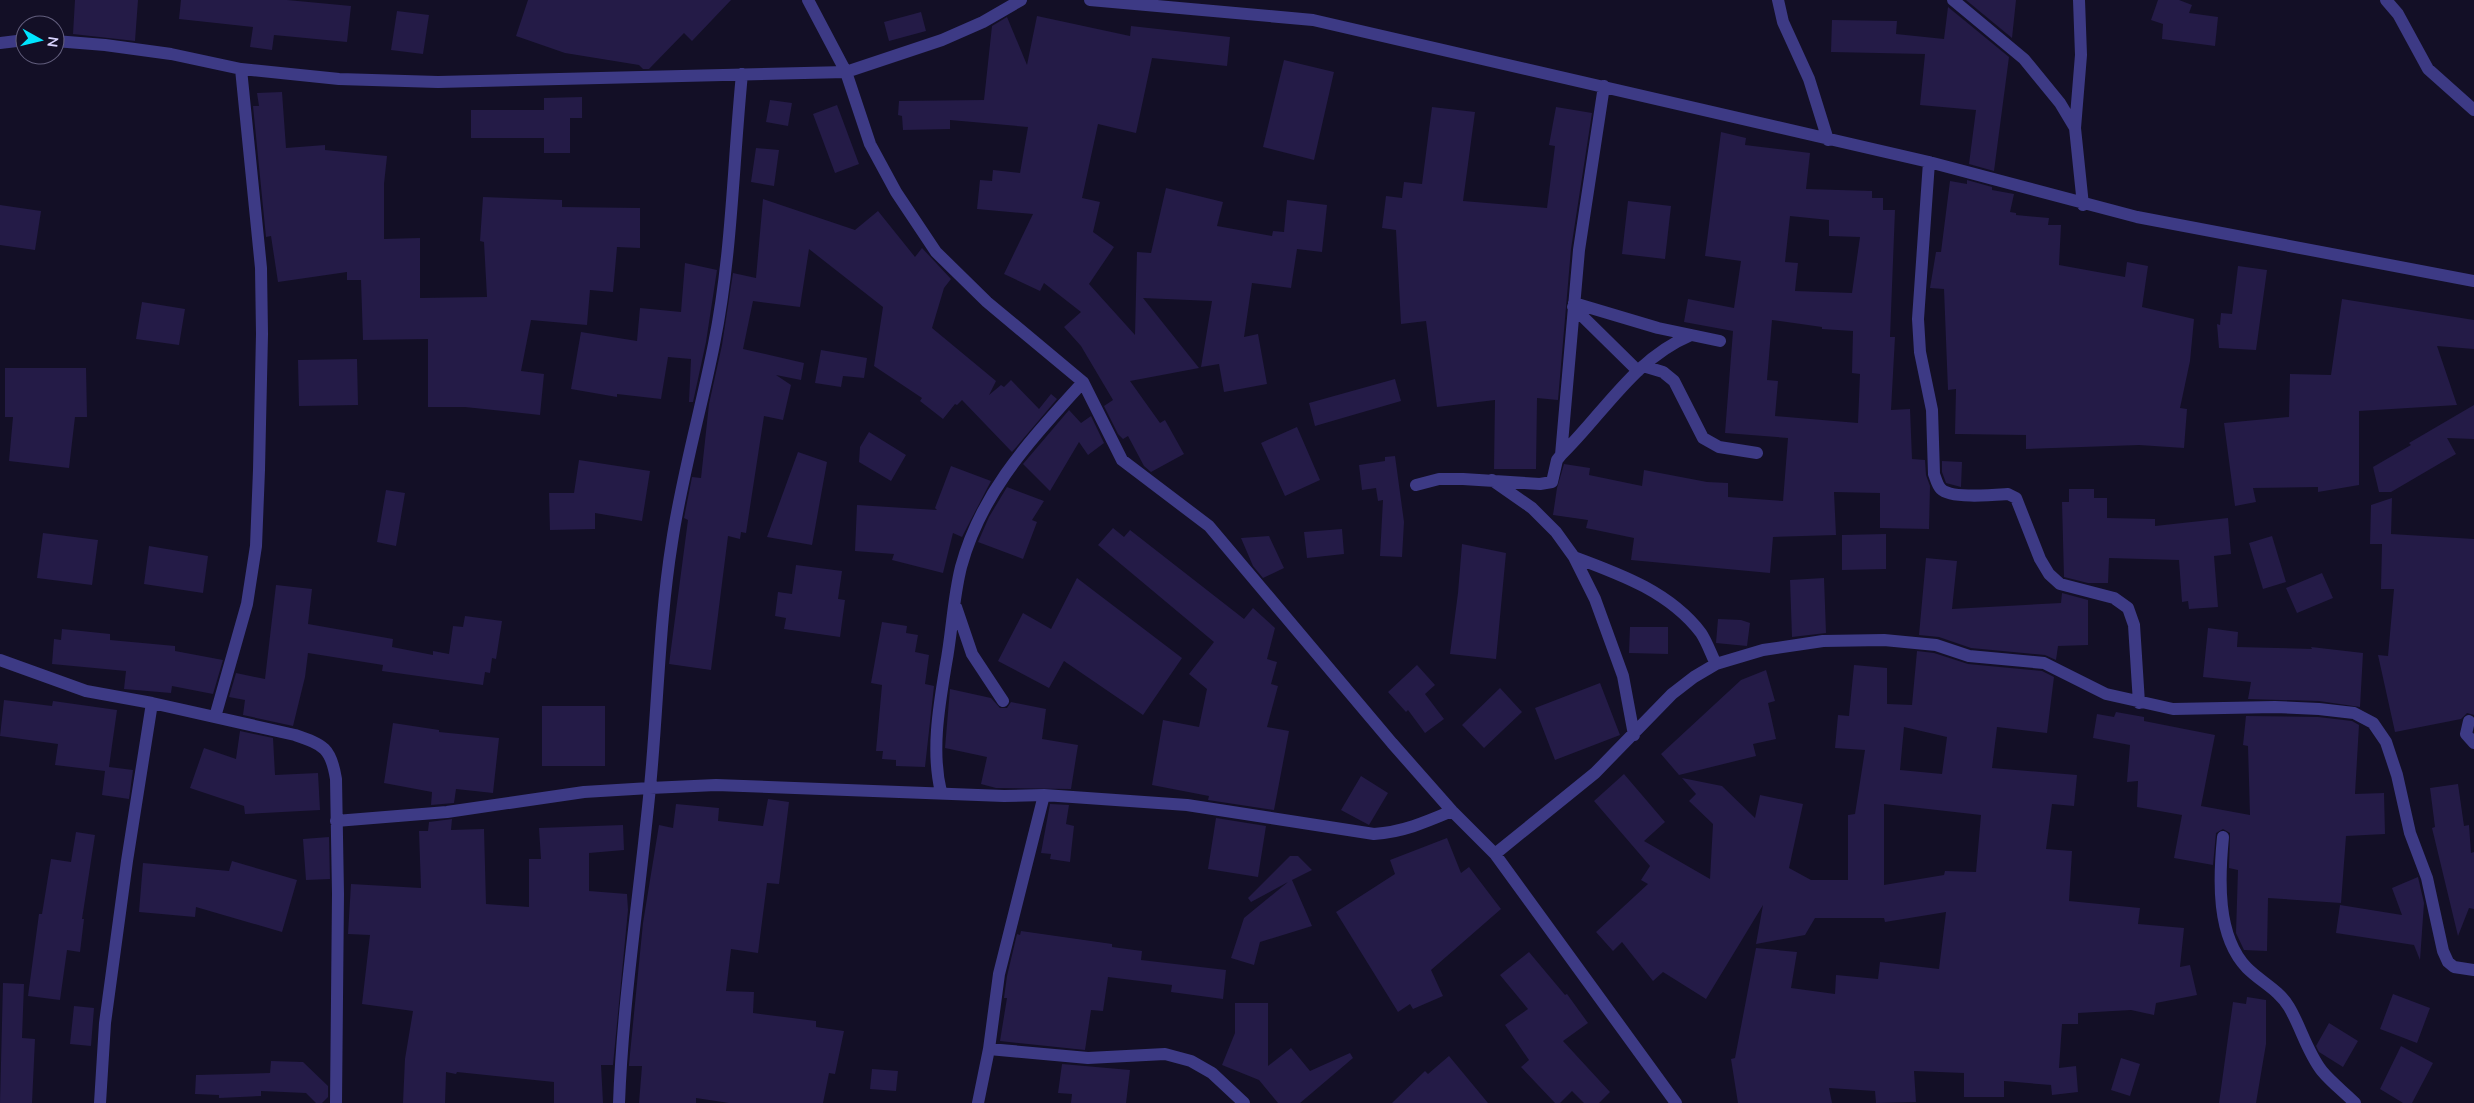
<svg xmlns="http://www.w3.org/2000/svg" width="2474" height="1103" viewBox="0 0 2474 1103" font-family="Mulish,sans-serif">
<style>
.building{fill:#241b47;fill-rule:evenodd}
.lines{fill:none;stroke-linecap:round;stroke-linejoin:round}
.street{stroke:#3d3a85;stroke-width:12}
</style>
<rect width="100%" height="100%" fill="#130f26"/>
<!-- building -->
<path class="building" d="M 75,0 L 138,0 L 135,41 L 73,34 Z
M 181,0 L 287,0 L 351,6 L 347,42 L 274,35 L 272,50 L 250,47 L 253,27 L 179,19 Z
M 528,0 L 731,0 L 692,41 L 684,33 L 649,69 L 643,69 L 639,65 L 565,53 L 516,36 Z
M 1966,0 L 2016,0 L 2012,38 Z
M 2158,0 L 2179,0 L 2192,5 L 2189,13 L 2218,17 L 2215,46 L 2162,39 L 2163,24 L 2151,20 Z
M 1948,7 L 2009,57 L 1994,171 L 1969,164 L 1976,110 L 1920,105 L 1925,54 L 1831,52 L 1832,20 L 1897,21 L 1896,34 L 1944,39 Z
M 397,11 L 429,15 L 423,54 L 391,50 Z
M 921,12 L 926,31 L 889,41 L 884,22 Z
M 1037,16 L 1130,36 L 1131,26 L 1230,37 L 1227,66 L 1152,58 L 1136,133 L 1098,124 L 1082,198 L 1100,202 L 1093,232 L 1114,247 L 1089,284 L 1135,335 L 1137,252 L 1151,253 L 1166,188 L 1223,202 L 1217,226 L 1272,236 L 1273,231 L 1284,232 L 1287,200 L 1327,205 L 1322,252 L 1297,249 L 1291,288 L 1252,283 L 1244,337 L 1258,334 L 1267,384 L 1224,392 L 1219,364 L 1201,367 L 1212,301 L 1143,298 L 1199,368 L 1130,381 L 1160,423 L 1165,420 L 1184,454 L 1151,472 L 1144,466 L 1128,436 L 1123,439 L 1118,434 L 1104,406 L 1113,400 L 1081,346 L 1064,327 L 1081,312 L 1044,283 L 1040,291 L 1004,274 L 1033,214 L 977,209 L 980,180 L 992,181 L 993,170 L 1020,173 L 1028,127 L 950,120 L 950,129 L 903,130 L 902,116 L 898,115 L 899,101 L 984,100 L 992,26 L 1007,17 L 1027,65 Z
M 1284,60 L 1334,72 L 1314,160 L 1263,147 Z
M 282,92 L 286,148 L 325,145 L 325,150 L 387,156 L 384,184 L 384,239 L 420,238 L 420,298 L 487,297 L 484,242 L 480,241 L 483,197 L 562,200 L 562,207 L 640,208 L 640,248 L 617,247 L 613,292 L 590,290 L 587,325 L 531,320 L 521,371 L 544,374 L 540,415 L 465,407 L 428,407 L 428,339 L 363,340 L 361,280 L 347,280 L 347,272 L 278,282 L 271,236 L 266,237 L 253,106 L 259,106 L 257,93 Z
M 582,97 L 582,118 L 570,118 L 570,153 L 544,153 L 544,138 L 471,138 L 471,110 L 544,110 L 544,98 Z
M 770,100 L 792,103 L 788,126 L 766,122 Z
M 837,105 L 859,164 L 835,173 L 813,114 Z
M 1432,107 L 1475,112 L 1463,201 L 1547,208 L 1555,146 L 1549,145 L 1556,107 L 1592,113 L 1571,249 L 1558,400 L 1537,398 L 1536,469 L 1494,469 L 1495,400 L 1437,407 L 1426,321 L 1401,324 L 1396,230 L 1382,228 L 1386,196 L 1402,198 L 1404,182 L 1422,184 Z
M 1721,132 L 1746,138 L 1745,145 L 1810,153 L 1806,189 L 1872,191 L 1872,198 L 1883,198 L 1883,210 L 1895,210 L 1890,337 L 1895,337 L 1891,410 L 1910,409 L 1912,459 L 1925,460 L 1926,475 L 1930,486 L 1929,529 L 1880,528 L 1880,493 L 1834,492 L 1836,535 L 1773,537 L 1770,573 L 1631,560 L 1634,538 L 1586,528 L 1588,520 L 1553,515 L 1557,488 L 1564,464 L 1590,468 L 1589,475 L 1642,486 L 1644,470 L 1707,482 L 1728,483 L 1728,497 L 1783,501 L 1788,438 L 1725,433 L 1733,331 L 1684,322 L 1688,299 L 1734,308 L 1741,261 L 1705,256 ZM 1790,216 L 1829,220 L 1829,236 L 1860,237 L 1852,293 L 1795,291 L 1798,263 L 1785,262 ZM 1772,320 L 1822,327 L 1822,329 L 1853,331 L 1852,373 L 1860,374 L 1858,423 L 1775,416 L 1778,381 L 1767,380 Z
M 756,148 L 779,150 L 774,186 L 751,182 Z
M 1967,180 L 1992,187 L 1992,190 L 2014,194 L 2010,212 L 2016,213 L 2016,215 L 2049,218 L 2048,225 L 2061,225 L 2059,265 L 2125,277 L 2127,262 L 2148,266 L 2142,307 L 2194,319 L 2190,361 L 2180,408 L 2187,409 L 2184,448 L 2139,445 L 2026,449 L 2026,435 L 1955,434 L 1956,389 L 1948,390 L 1944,289 L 1930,288 L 1936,252 L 1941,252 L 1950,181 L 1967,184 Z
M 763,199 L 855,230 L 878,211 L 915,257 L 922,248 L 951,279 L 944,288 L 932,328 L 996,381 L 989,395 L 1001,385 L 1004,387 L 1011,380 L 1039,409 L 1051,394 L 1057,399 L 1012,452 L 962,400 L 957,405 L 955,404 L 943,419 L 920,401 L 922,398 L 874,366 L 883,307 L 809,249 L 800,307 L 753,301 L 743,349 L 804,363 L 801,380 L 776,375 L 791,385 L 783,420 L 764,416 L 746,533 L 741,532 L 740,539 L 728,536 L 711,670 L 669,664 L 688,520 L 684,518 L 692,477 L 701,478 L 709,404 L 722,345 L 733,273 L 756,278 Z
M 1628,201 L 1671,206 L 1665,259 L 1622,254 Z
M 0,205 L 41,211 L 35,250 L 0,245 Z
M 685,263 L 717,270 L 706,342 L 693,402 L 689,402 L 691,359 L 668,357 L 661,399 L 617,394 L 617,397 L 571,389 L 581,332 L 637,341 L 640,308 L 681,312 Z
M 2238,266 L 2267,270 L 2256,350 L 2219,348 L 2217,324 L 2220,325 L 2221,313 L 2232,314 Z
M 2342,299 L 2474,320 L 2474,349 L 2437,346 L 2457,405 L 2359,411 L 2359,485 L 2318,492 L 2318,487 L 2253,488 L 2256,502 L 2235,506 L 2224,423 L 2289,417 L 2290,374 L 2331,375 Z
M 142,302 L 185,309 L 179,345 L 136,339 Z
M 821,350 L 867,358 L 864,378 L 843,376 L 841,387 L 815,383 Z
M 357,359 L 358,405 L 299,406 L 298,360 Z
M 5,368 L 86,368 L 87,417 L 75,417 L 69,468 L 9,461 L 13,417 L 5,417 Z
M 1395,379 L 1401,401 L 1315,426 L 1309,403 Z
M 2474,405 L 2474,439 L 2447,438 L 2456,454 L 2391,492 L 2379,492 L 2373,467 L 2411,445 L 2409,443 Z
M 1069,410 L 1081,423 L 1091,416 L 1104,443 L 1088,455 L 1079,442 L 1050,491 L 1023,464 Z
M 1297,427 L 1320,480 L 1285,496 L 1261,443 Z
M 869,432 L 906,455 L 891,481 L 859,462 L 860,447 Z
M 798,452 L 827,462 L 812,545 L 767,537 Z
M 1395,456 L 1404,522 L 1402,557 L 1380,556 L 1383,500 L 1378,501 L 1376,488 L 1362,490 L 1359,465 L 1385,461 L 1385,457 Z
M 579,460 L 650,471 L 642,521 L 595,513 L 595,529 L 550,530 L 549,493 L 574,493 Z
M 1942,461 L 1962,462 L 1961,487 L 1946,483 L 1942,472 Z
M 951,466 L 991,481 L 962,537 L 953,533 L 943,573 L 892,560 L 894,554 L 855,551 L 857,505 L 937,510 L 935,508 Z
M 1007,487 L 1044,501 L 1032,520 L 1037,522 L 1023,559 L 978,542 L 989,517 Z
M 2069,489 L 2094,489 L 2094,498 L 2107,498 L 2107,518 L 2155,519 L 2155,526 L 2228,518 L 2231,554 L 2214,556 L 2218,607 L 2189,609 L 2188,601 L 2182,602 L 2179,560 L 2109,558 L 2108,583 L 2088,583 L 2064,577 L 2062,502 L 2069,502 Z
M 386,490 L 405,493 L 396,546 L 377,542 Z
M 2392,498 L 2391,534 L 2474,539 L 2474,715 L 2467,713 L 2461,719 L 2395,732 L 2378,655 L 2388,656 L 2394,589 L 2381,589 L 2382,544 L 2370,544 L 2371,505 Z
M 1113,528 L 1124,537 L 1130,530 L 1244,619 L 1253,608 L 1275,628 L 1267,659 L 1277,662 L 1271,684 L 1278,686 L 1267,727 L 1289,731 L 1274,810 L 1208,800 L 1209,796 L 1152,785 L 1163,720 L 1199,727 L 1207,689 L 1189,674 L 1214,642 L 1098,545 Z
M 1342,529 L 1344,554 L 1307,558 L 1304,532 Z
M 43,533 L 98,540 L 92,585 L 37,578 Z
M 1886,534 L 1886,569 L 1842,570 L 1842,535 Z
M 1269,536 L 1284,568 L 1263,578 L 1253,566 L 1241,538 Z
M 2272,536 L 2286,582 L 2263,589 L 2249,543 Z
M 1462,544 L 1506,553 L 1496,659 L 1450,654 L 1458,593 Z
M 149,546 L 208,556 L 203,593 L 144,584 Z
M 1926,558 L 1957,561 L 1952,609 L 2061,603 L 2062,593 L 2088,600 L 2088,645 L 2058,646 L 2056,660 L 2045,655 L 1971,648 L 1939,637 L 1919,635 Z
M 796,565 L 842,571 L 838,599 L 845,600 L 840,637 L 784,629 L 786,618 L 775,616 L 778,592 L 792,594 Z
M 2322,573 L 2333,598 L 2297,613 L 2286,588 Z
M 1077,578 L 1182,658 L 1143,715 L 1064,661 L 1049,688 L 998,661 L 1023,613 L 1051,629 Z
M 1824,578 L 1826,633 L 1792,637 L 1790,580 Z
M 276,585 L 312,589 L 308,624 L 393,639 L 392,647 L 433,655 L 433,651 L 449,654 L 453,626 L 463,627 L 465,616 L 502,621 L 496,659 L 492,658 L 490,673 L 485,672 L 483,685 L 382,671 L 383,665 L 308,653 L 305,677 L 293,726 L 243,715 L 245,700 L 229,697 L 236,673 L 265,679 Z
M 1718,619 L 1741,620 L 1750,623 L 1747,646 L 1716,643 Z
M 882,622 L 907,626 L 906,633 L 918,635 L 915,652 L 929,655 L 925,684 L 934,686 L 925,767 L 896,766 L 896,760 L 882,759 L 883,751 L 876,751 L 882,685 L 871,683 Z
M 1630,627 L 1668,627 L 1668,654 L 1629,653 Z
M 2208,628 L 2238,632 L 2237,647 L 2312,649 L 2311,647 L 2363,653 L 2360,707 L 2319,701 L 2248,699 L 2251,682 L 2203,677 Z
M 62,629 L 110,634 L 110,640 L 175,646 L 175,651 L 223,660 L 213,694 L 172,686 L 171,693 L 124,689 L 126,671 L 52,664 L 54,639 L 61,640 Z
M 1917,651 L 1934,653 L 1968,664 L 2042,671 L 2054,677 L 2047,733 L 1997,727 L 1992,768 L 2077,775 L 2074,806 L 2052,804 L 2046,849 L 2072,851 L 2069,901 L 2140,908 L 2138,924 L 2184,928 L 2180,967 L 2190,965 L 2197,995 L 2156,1003 L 2154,1015 L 2131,1010 L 2078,1013 L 2078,1024 L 2062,1024 L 2059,1068 L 2076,1066 L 2078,1092 L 2052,1095 L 2051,1085 L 2004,1081 L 2004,1097 L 1964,1097 L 1964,1073 L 1914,1071 L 1916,1102 L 1876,1103 L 1875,1091 L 1829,1088 L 1832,1103 L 1738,1103 L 1731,1059 L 1735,1058 L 1756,948 L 1797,952 L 1791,988 L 1835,994 L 1836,975 L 1878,979 L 1880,962 L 1939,969 L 1946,912 L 1885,922 L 1884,918 L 1815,918 L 1805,935 L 1756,944 L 1763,905 L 1706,999 L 1663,972 L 1653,981 L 1622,942 L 1613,951 L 1596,932 L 1648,884 L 1641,880 L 1650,866 L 1594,801 L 1624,774 L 1665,822 L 1644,841 L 1710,879 L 1713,824 L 1689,801 L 1696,794 L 1682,778 L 1722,786 L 1755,818 L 1760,795 L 1803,804 L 1789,868 L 1811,880 L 1848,880 L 1848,815 L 1855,814 L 1865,750 L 1835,748 L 1838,715 L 1849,716 L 1854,665 L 1887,668 L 1887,704 L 1912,705 ZM 1904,727 L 1947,737 L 1942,774 L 1900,770 ZM 1884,804 L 1981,815 L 1976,872 L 1945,871 L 1944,875 L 1884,885 Z
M 1417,665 L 1435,685 L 1425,694 L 1444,719 L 1425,733 L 1408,710 L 1406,712 L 1388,692 Z
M 1766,670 L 1775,701 L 1768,703 L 1776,739 L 1753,744 L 1756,756 L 1679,775 L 1661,754 L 1741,680 Z
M 1600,683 L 1620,735 L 1555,760 L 1535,708 Z
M 1500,688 L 1522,712 L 1484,748 L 1462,725 Z
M 950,689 L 991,698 L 1000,708 L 1007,708 L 1011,702 L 1046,709 L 1042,739 L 1078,745 L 1071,789 L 996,788 L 981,784 L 987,757 L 945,748 Z
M 4,700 L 52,706 L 53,701 L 117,710 L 109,767 L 133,770 L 129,799 L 102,795 L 105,771 L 55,765 L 58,744 L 0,736 Z
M 542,706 L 605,706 L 605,766 L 542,766 Z
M 2116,712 L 2144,717 L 2144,721 L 2215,735 L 2201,806 L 2250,815 L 2248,746 L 2243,745 L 2246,716 L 2318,717 L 2352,721 L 2359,725 L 2355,794 L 2384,793 L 2385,834 L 2346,836 L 2341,903 L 2268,898 L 2267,951 L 2244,950 L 2236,933 L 2238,870 L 2229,868 L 2230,833 L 2223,829 L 2216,833 L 2213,865 L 2174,858 L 2182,815 L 2137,807 L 2138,781 L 2127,782 L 2130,745 L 2093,738 L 2097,714 L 2114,717 Z
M 393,723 L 439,730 L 439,732 L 499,738 L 493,793 L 456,789 L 454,803 L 431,805 L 432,792 L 384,783 Z
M 240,731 L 273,738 L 275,775 L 318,773 L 320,810 L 245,814 L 244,806 L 190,788 L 204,748 L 236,759 Z
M 1361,776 L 1388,793 L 1369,825 L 1341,810 Z
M 2458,784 L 2464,826 L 2469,825 L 2471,853 L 2474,852 L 2474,909 L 2469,908 L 2458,936 L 2432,828 L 2435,827 L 2430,788 Z
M 768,799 L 789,802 L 779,884 L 767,883 L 758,953 L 731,949 L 726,991 L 754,992 L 753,1013 L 816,1021 L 816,1027 L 844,1031 L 835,1074 L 829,1073 L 823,1103 L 729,1103 L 696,1098 L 696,1103 L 639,1103 L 642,1066 L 629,1066 L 629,1064 L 643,923 L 659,825 L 673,828 L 676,804 L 719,808 L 718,821 L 763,826 Z
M 1050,804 L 1069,805 L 1066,824 L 1074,826 L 1070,862 L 1050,859 L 1051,854 L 1041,853 Z
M 1216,818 L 1266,826 L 1258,877 L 1208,869 Z
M 452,819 L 451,830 L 484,829 L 486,904 L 529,907 L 529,859 L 541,859 L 539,828 L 623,825 L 624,850 L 589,853 L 589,891 L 627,894 L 628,910 L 613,1065 L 601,1065 L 603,1103 L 554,1103 L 554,1082 L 457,1072 L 456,1074 L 446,1072 L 445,1103 L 403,1103 L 405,1059 L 413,1011 L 362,1004 L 370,935 L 348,934 L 351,884 L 421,888 L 419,831 L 428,831 L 429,822 Z
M 76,832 L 95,835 L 82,919 L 84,919 L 80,952 L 67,950 L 60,1000 L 28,996 L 39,914 L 42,914 L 51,859 L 71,862 Z
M 329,837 L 330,879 L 306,880 L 303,839 Z
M 1447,838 L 1461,873 L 1469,867 L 1501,909 L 1431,970 L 1443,996 L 1413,1009 L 1410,1004 L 1398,1012 L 1336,912 L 1395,874 L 1390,860 Z
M 1290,856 L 1298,856 L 1312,870 L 1292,880 L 1312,926 L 1260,942 L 1254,965 L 1231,958 L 1244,918 L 1288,882 L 1251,902 L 1248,898 Z
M 232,861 L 297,880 L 282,932 L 196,907 L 195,917 L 139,912 L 143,863 L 229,871 Z
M 2418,877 L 2424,903 L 2420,960 L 2414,945 L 2336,933 L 2340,905 L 2402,915 L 2392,888 Z
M 1021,931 L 1112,944 L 1112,947 L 1142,951 L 1141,960 L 1226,970 L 1223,999 L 1171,992 L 1172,985 L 1108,977 L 1103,1011 L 1091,1010 L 1085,1050 L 1000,1041 L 1007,998 L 1004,998 L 1007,976 L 1017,934 L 1020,935 Z
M 1529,952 L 1565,995 L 1567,994 L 1588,1023 L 1563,1041 L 1610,1092 L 1599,1103 L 1584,1103 L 1572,1091 L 1560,1103 L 1555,1103 L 1521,1067 L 1529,1060 L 1505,1025 L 1528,1009 L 1500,975 Z
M 3,983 L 24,984 L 22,1038 L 35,1039 L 32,1103 L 0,1103 Z
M 2393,994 L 2430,1008 L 2417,1043 L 2380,1029 Z
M 2247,997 L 2266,1000 L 2266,1044 L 2256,1103 L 2219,1103 L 2233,1002 L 2246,1004 Z
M 1235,1003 L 1268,1003 L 1268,1066 L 1291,1048 L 1310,1071 L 1350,1053 L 1353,1058 L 1300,1103 L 1278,1103 L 1259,1080 L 1222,1065 L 1235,1033 Z
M 74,1006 L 94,1008 L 91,1046 L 70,1044 Z
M 2329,1023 L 2358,1041 L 2343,1067 L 2319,1052 L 2316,1046 Z
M 2401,1046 L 2433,1063 L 2412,1103 L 2403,1103 L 2380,1089 Z
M 1449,1056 L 1488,1103 L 1392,1103 L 1425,1071 L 1428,1074 Z
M 2121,1058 L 2140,1064 L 2130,1096 L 2111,1090 Z
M 271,1061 L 303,1062 L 328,1086 L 328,1097 L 322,1103 L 316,1103 L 306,1093 L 261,1091 L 261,1096 L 219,1098 L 219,1095 L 195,1094 L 196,1075 L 270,1073 Z
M 1062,1064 L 1130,1070 L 1126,1103 L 1071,1103 L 1072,1094 L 1058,1093 Z
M 872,1069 L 898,1071 L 896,1091 L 870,1089 Z"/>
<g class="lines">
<!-- street -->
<path class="street" d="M 808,0 L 846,72 L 870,144 L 896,192 L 936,252 L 987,302 L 1083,382 L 1122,460 L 1209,526 L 1392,743 L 1452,811 L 1495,854 L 1676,1103
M 1090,0 L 1313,20 L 1929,162 L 2137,217 L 2474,281
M 1778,0 L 1783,22 L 1809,79 L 1828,140
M 1953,0 L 2024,59 L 2060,103 L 2075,128 L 2083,205
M 2386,0 L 2398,14 L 2428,69 L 2474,110
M 55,41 L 105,45 L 171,54 L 241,69 L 339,79 L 438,82 L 846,72 L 942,40 L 983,22 L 1021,0
M 0,43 L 25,40
M 2075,128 L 2081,55 L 2079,0
M 1929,162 L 1918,319 L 1920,352 L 1932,410 L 1934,474 C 1936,479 1937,485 1941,489 C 1951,499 1994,495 2008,494 L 2016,498 L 2040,559 L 2049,574 L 2060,584 L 2114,598 L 2128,608 L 2134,625 L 2139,703
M 1574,303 L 1658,328 L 1720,341
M 1573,307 L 1638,371
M 1643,366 L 1663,372 L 1674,381 L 1703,438 L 1719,447 L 1757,453
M 1561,455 C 1604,413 1634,359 1691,335
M 1492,480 L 1532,508 L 1556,532 L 1574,557 L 1595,599 L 1623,676 L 1634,735
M 1416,485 L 1439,479 L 1463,479 L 1540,484 L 1552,482 L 1557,460 L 1561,455 L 1579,250 L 1604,86
M 1574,557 C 1620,574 1670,592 1701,633 C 1707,642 1711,654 1716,664
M 956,607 L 972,654 L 1003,701
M 0,660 L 86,691 L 152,703 L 295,735 C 324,745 331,748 336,779 L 338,894 L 336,1103
M 215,717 L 247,604 L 256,546 L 259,470 L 262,334 L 261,268 L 241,69
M 2469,721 L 2466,734 L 2474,743
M 941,792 C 931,751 939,706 946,664 C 952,632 953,599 961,567 C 982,490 1031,440 1083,382
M 336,821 L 447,812 L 584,792 L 650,788 L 716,785 L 1004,796 L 1044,795 L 1187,805 L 1374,834 C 1403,832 1426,822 1452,811
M 2223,837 C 2219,878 2216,936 2247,968 C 2261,982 2279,990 2289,1007 C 2301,1027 2307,1052 2322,1071 C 2331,1082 2344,1092 2355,1103
M 1495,854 L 1595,773 L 1672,694 L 1694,677 L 1716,664 L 1763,650 L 1823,641 L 1884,640 L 1936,645 L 1969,656 L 2044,663 L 2106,694 L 2173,709 L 2275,707 L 2319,709 L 2354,713 L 2373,723 L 2386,742 L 2397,775 L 2410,833 L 2427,878 L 2443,951 L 2448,962 L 2454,967 L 2474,970
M 989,1049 L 1088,1058 L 1165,1054 L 1191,1061 L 1212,1073 L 1244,1103
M 100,1103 L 105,1023 L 127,861 L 152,703
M 619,1103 C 623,997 640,892 650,787 C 658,705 659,623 672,542 C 682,475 701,410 714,344 C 732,255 733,164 742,74
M 978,1103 L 989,1049 L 999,974 L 1044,795"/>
</g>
<!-- north arrow -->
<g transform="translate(40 40) rotate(98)"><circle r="24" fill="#130f26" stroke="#625e7d"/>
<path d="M0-4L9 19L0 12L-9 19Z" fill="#00e5ff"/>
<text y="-8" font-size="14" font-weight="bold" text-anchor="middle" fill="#d9d4ff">N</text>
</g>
</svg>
